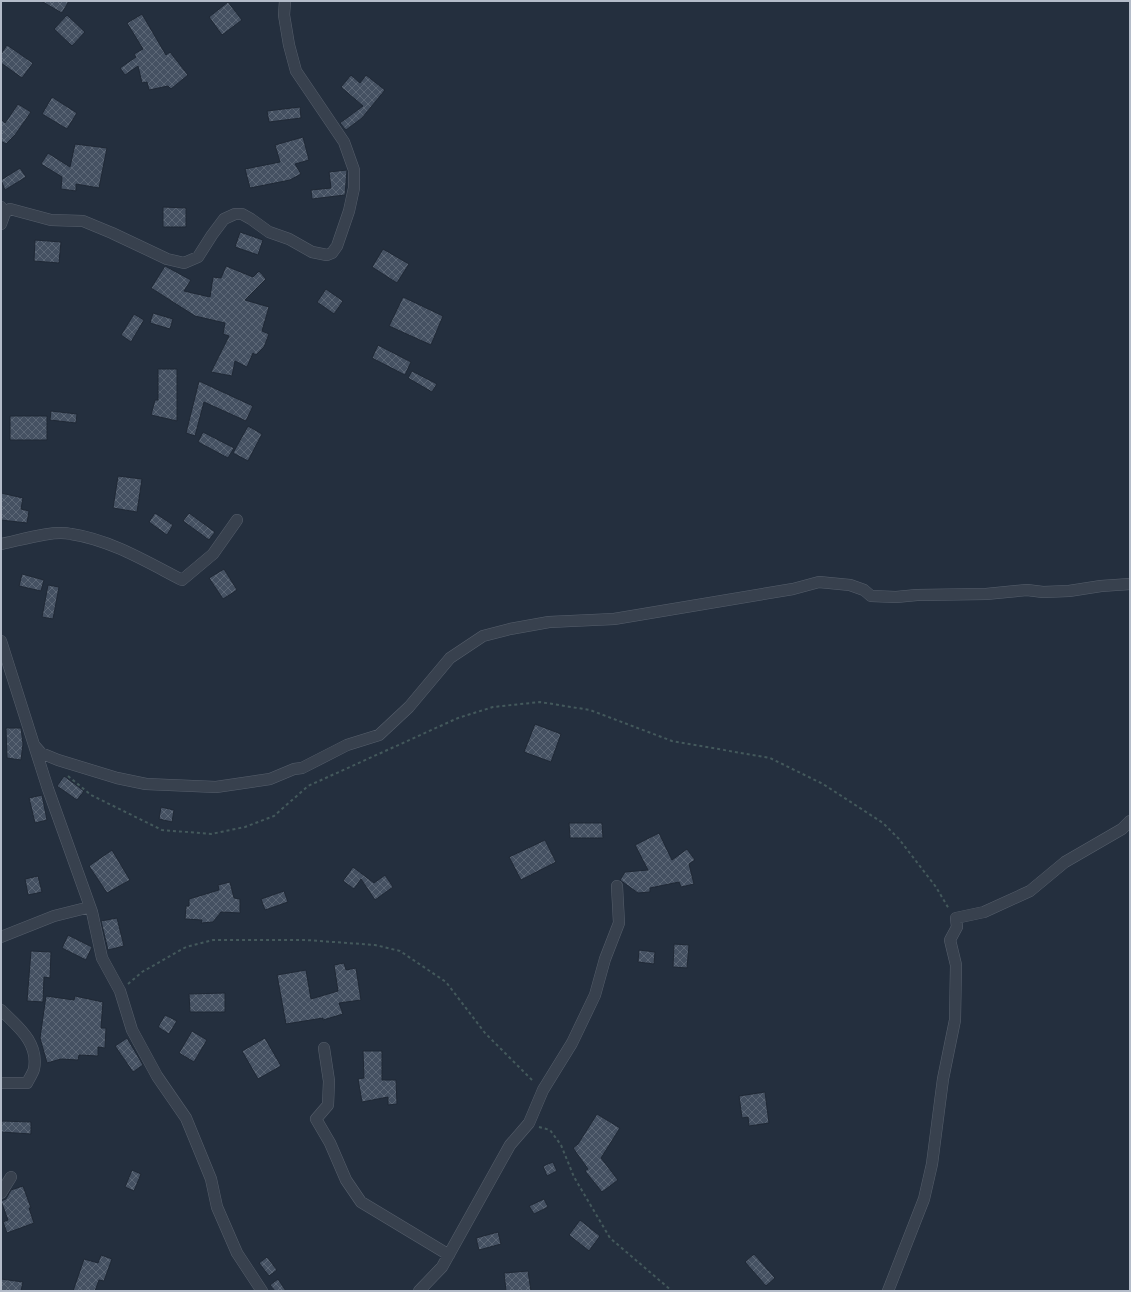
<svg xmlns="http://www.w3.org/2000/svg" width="1131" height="1292" viewBox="0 0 1131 1292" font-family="'Archivo Narrow',sans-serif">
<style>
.building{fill:url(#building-cross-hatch);stroke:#1f2835}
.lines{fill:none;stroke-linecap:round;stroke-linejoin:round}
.street-casing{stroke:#565f6c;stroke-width:12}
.path{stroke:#44595c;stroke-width:2;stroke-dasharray:3 3;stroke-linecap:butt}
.street{stroke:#38414e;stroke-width:11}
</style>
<defs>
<pattern id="building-cross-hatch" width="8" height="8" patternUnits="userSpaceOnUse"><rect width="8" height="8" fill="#455162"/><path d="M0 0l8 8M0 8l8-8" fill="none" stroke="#5d6877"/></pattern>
</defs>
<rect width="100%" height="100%" fill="#242f3e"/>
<!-- building -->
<path class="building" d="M 41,1 L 69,1 L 62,13 Z
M 228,2 L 242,20 L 222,35 L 209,17 Z
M 142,14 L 166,55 L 170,52 L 188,75 L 171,89 L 168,86 L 149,90 L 147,82 L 142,83 L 138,66 L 125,75 L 120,68 L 136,57 L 134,54 L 143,49 L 127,23 Z
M 67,15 L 85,32 L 72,46 L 54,29 Z
M 7,45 L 33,63 L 22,78 L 1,63 L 1,54 Z
M 351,75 L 360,83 L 366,75 L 385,90 L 362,118 L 346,130 L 340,123 L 363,106 L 341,87 Z
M 52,97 L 77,113 L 67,129 L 42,114 Z
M 18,104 L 31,112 L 15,135 L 6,144 L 1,141 L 1,119 L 5,123 Z
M 300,107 L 301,118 L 269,122 L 267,111 Z
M 303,137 L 309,160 L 295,164 L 301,174 L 290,180 L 250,188 L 245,169 L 280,162 L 275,145 Z
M 75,144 L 107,148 L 99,188 L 76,184 L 76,191 L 61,189 L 62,177 L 41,164 L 48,153 L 70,167 Z
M 20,168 L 26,177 L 5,190 L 1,180 Z
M 347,170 L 345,195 L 312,199 L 311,190 L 331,188 L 329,172 Z
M 163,207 L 186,208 L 186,227 L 163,227 Z
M 240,232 L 263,240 L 258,255 L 235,247 Z
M 35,240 L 61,242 L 59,263 L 34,261 Z
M 383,249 L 409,264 L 397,283 L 372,267 Z
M 165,266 L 191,280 L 184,291 L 210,297 L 213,277 L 221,278 L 226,266 L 253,277 L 259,271 L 266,279 L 245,300 L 269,307 L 262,331 L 269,334 L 264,347 L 256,355 L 253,353 L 247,367 L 235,361 L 232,376 L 211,372 L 229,336 L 223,334 L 225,323 L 195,316 L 151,288 Z
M 326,289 L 343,301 L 334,314 L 317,302 Z
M 403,297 L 443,316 L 431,345 L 389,326 Z
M 153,313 L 173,319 L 170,329 L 150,323 Z
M 134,314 L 144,320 L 131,342 L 121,335 Z
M 378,345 L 411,362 L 405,375 L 372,358 Z
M 158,369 L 177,369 L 177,421 L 151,415 L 155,400 L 158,400 Z
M 412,371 L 437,384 L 432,392 L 408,378 Z
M 199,381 L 253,406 L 246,421 L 204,402 L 195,436 L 186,433 Z
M 51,411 L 77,414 L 76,423 L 50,420 Z
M 10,416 L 47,416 L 47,440 L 10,440 Z
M 248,426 L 262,434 L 248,461 L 233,453 Z
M 203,432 L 234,448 L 228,458 L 198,442 Z
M 118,476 L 142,479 L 137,512 L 113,508 Z
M 1,493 L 23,498 L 21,509 L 29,511 L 27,523 L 1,520 Z
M 155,513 L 173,525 L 167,535 L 149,522 Z
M 189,513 L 215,532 L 209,540 L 183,521 Z
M 224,569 L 237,590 L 223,599 L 209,578 Z
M 22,574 L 44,580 L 41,591 L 19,586 Z
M 48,585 L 59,587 L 53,619 L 42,617 Z
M 535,724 L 561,734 L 551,762 L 524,752 Z
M 6,728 L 21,728 L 23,744 L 21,760 L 7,758 Z
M 64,776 L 84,791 L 77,800 L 57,786 Z
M 42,795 L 47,820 L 35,823 L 29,798 Z
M 161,807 L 174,810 L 172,822 L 159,819 Z
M 569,823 L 602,823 L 603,838 L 570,838 Z
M 659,833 L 672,860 L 687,849 L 695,860 L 689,864 L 694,884 L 681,887 L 679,882 L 650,888 L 650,892 L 638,893 L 620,880 L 625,872 L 648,870 L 635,845 Z
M 545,840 L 556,862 L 521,880 L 509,857 Z
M 112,850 L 130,880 L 107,893 L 89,866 Z
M 353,867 L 374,883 L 385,875 L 393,887 L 375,900 L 361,879 L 354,889 L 343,881 Z
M 38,876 L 42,892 L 28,895 L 25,879 Z
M 230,882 L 234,898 L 240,899 L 240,913 L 221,912 L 213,922 L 201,923 L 202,920 L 185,919 L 186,906 L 189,906 L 189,899 L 219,890 L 218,885 Z
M 284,891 L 288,902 L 265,910 L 261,899 Z
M 117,918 L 124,946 L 108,950 L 101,921 Z
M 68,935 L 92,947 L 86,960 L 62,948 Z
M 674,944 L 689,945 L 687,968 L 673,967 Z
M 639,950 L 655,952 L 654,964 L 638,962 Z
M 31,951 L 51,952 L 50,978 L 44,977 L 43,1002 L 27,1001 Z
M 344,963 L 346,970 L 356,968 L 361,1000 L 339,1003 L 343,1014 L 323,1020 L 323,1018 L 286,1024 L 277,975 L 306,970 L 311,999 L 338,991 L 334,965 Z
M 225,993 L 225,1012 L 190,1012 L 189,994 Z
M 46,996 L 74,1000 L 75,996 L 103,1002 L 101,1028 L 106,1028 L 105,1048 L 98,1047 L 98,1056 L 79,1055 L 78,1060 L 61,1059 L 47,1063 L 40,1038 Z
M 165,1015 L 177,1021 L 169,1034 L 158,1027 Z
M 192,1031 L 207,1040 L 194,1062 L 179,1053 Z
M 127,1038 L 143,1065 L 133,1072 L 115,1046 Z
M 265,1038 L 281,1066 L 258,1079 L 242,1051 Z
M 363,1051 L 382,1051 L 382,1080 L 396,1080 L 397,1104 L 388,1105 L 388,1097 L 362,1102 L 358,1079 L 364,1078 Z
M 765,1092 L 769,1123 L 749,1126 L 748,1117 L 742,1118 L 739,1096 Z
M 597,1114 L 620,1128 L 601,1158 L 618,1180 L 602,1192 L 585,1171 L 588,1169 L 573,1148 L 578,1144 Z
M 2,1121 L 31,1122 L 31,1134 L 1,1132 Z
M 553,1162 L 557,1171 L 547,1176 L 543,1166 Z
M 132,1170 L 141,1174 L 134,1191 L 125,1187 Z
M 23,1186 L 31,1208 L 29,1208 L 34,1223 L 7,1233 L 3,1222 L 8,1220 L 1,1201 L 6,1199 L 11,1190 Z
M 544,1199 L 548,1207 L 534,1214 L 529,1206 Z
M 580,1220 L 600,1236 L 589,1251 L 569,1235 Z
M 498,1232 L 501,1244 L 479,1250 L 476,1238 Z
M 754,1254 L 775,1278 L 766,1286 L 745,1262 Z
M 101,1255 L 112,1259 L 104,1281 L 99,1280 L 95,1291 L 73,1291 L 84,1259 L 98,1263 Z
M 267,1257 L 277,1270 L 269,1276 L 259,1263 Z
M 528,1271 L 531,1291 L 506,1291 L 504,1273 Z
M 1,1279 L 23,1282 L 21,1291 L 1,1291 Z
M 278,1279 L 286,1291 L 275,1291 L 270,1285 Z"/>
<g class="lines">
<defs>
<path id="street" d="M 5,213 L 10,209 L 51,220 L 83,221 L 112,233 L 167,259 L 184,263 L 198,257 L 212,235 L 224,219 L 235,214 L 242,214 L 251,219 L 269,232 L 289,239 L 312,252 L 327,255 L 332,253 L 337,246 L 349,211 L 354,188 L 354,170 L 344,142 L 296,71 L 289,45 L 284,15 L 285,1
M 1,224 L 5,213 L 1,207
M 1,544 C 21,540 52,530 71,534 C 111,540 147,562 182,580 L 213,554 L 237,520
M 1,641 L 48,789 L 92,912 L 102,958 L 120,991 L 132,1030 L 157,1076 L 186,1118 L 211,1179 L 217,1207 L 237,1253 L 262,1291
M 34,745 L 41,753 L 58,760 L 117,778 L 146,784 L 216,787 L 270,779 L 294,769 L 302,768 L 347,745 L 379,735 L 409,707 L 450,658 L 483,636 L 510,629 L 549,622 L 614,619 L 793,589 L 819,582 L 850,585 L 864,590 L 871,596 L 896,597 L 917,595 L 986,594 L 1027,590 L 1043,592 L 1069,591 L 1101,586 L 1130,584
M 1,937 L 54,916 L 90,907
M 1,1010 C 17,1026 39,1042 34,1069 C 33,1073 29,1079 27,1083 L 1,1083
M 324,1048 L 329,1081 L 328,1105 L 316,1119 L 330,1143 L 346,1180 L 361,1202 L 449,1255
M 1,1193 L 11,1177
M 419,1291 L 442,1267 L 510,1145 L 529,1123 L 543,1090 L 572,1043 L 595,995 L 605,959 L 619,923 L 617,886
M 888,1291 L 924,1199 L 932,1164 L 943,1079 L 955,1020 L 956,965 L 950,940 L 957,927 L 956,918 L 984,912 L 1030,891 L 1065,862 L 1122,829 L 1130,821"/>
</defs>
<!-- street casing -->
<use href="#street" class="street-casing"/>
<!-- path -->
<path class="path" d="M 68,776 L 91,795 L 162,830 L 211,834 L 245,827 L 274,816 L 308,786 L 458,718 L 493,707 L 540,702 L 590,710 L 672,741 L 770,758 L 823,784 L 883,823 L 899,839 L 936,887 L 949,909
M 128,984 L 142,972 L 186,947 L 213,940 L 306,940 L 375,945 L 400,951 L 446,982 L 485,1033 L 534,1082
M 539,1127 L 550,1130 L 561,1145 L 574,1177 L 610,1238 L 672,1291"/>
<!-- street -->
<use href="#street" class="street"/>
</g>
<!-- border -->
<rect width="1131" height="1292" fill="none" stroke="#b4bcc9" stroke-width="4"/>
</svg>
